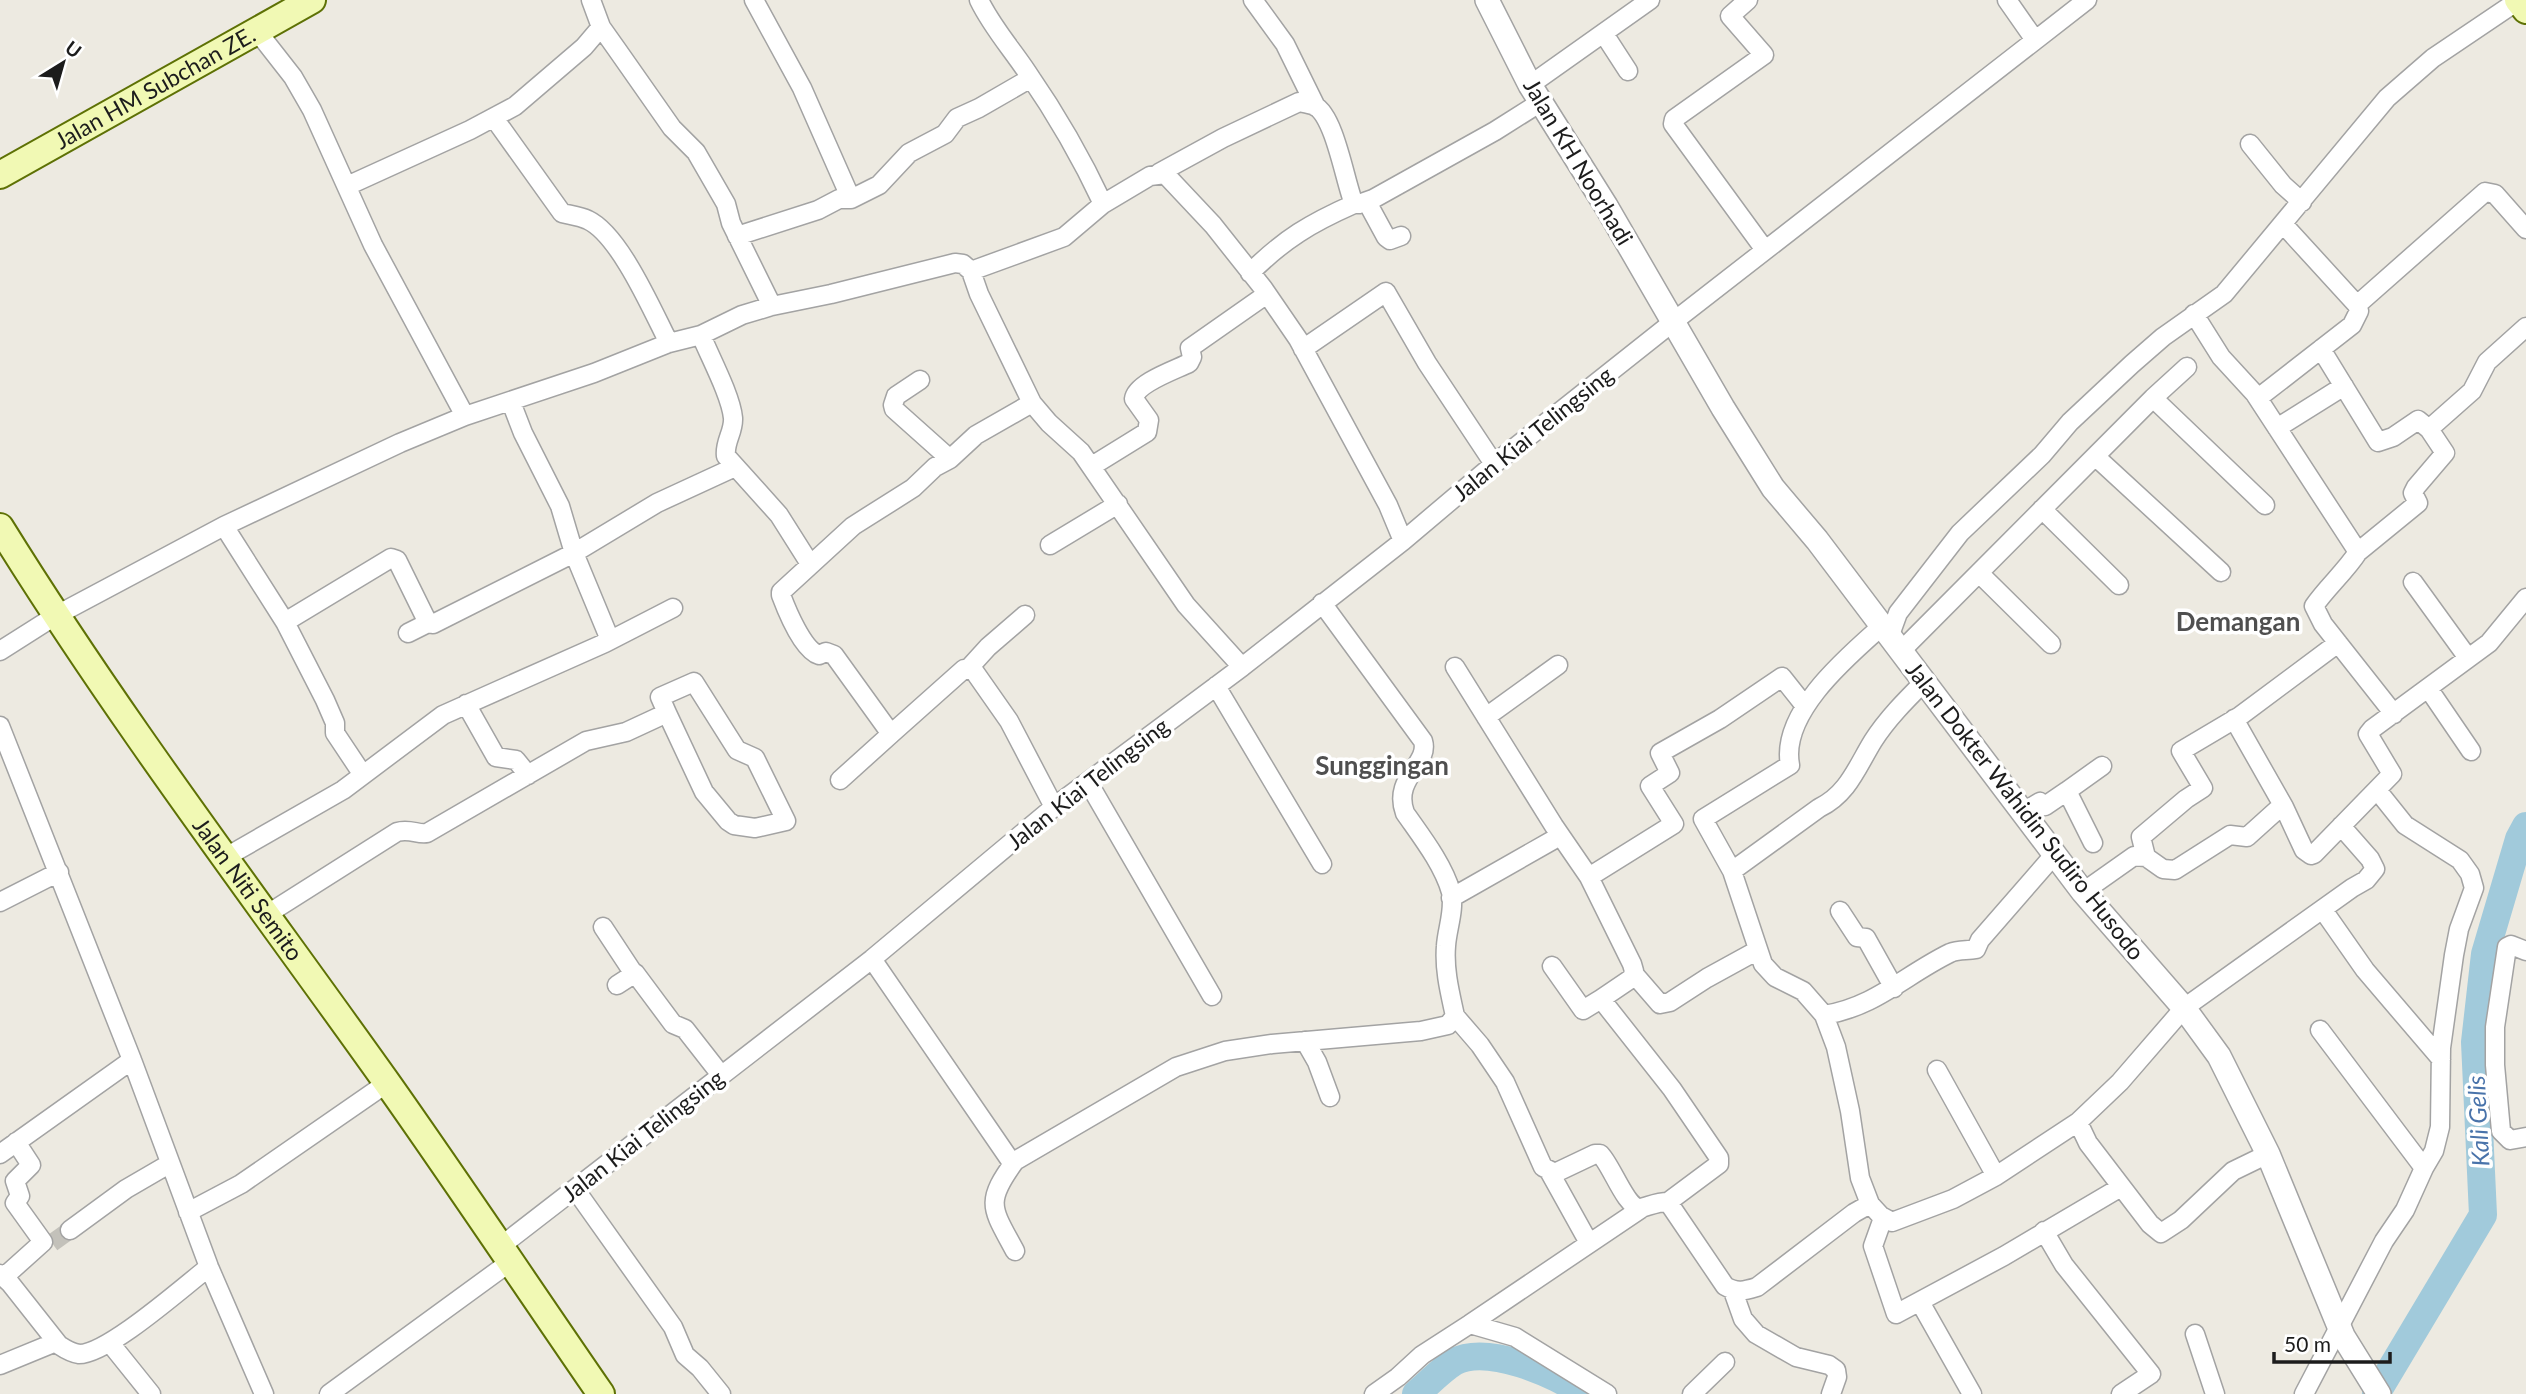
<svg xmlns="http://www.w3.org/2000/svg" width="2526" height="1394" viewBox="0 0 2526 1394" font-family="Lato,sans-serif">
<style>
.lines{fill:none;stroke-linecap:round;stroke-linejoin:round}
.river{stroke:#a1cadb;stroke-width:28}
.minor-tunnel{stroke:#c3c1ba;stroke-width:18;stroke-dasharray:18 9;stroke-linecap:butt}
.minor-casing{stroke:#a3a3a3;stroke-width:21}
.tertiary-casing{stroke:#a3a3a3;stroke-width:26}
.secondary-casing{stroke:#5e7105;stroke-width:30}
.minor{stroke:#fff;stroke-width:18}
.tertiary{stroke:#fff;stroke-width:23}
.secondary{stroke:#f1f9b4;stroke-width:26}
.labels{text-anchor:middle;stroke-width:7;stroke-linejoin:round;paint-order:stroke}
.street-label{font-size:23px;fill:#1c1c1c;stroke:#fff}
.water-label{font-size:24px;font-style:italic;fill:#4973aa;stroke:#fff}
.quarter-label{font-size:26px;font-weight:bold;fill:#4f4f4f;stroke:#fff}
</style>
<rect width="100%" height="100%" fill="#edeae1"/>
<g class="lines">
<!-- river -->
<path class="river" d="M 1416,1394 C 1428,1384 1441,1370 1454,1362 C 1487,1344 1556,1374 1584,1394
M 2376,1394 L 2483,1215 L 2475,1042 L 2485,954 L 2519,839 L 2526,826"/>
<!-- minor-tunnel -->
<path class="minor-tunnel" d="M 52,1243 L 70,1230"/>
<defs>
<path id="minor" d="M 591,0 L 601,27 L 618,51 L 672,128 L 696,152 L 726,204 L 731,223 L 772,306
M 754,0 L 802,88 L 851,199
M 979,0 C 992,27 1011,48 1027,72 C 1056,114 1082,159 1103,204
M 1253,0 L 1285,44 L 1316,107
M 1748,0 L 1730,16 L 1764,55 L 1674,119 L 1673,124 L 1765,250
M 2007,0 L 2035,40
M 257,31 L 293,77 L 312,110 L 373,245 L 465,416
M 1604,34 L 1628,71
M 1530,85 L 1650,0
M 494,118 L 562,213 C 570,215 580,216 588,220 C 620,235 653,312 669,343
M 2250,144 L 2283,185 L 2302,202
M 1159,173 L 1223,138 L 1299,102 C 1304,103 1311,104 1315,106 C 1335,117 1345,182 1354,204 L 1359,204 L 1373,199 L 1495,131 L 1541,102
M 347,186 L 470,130 L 515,106 L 584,47 L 601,27
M 1367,202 L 1386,237 L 1390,240 L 1401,236
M 737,236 L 818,210 L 839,199 L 851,199 L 879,185 L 909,153 L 945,134 L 957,118 L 979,108 L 1031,78
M 971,271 L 979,294 L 1032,403 L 1049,423 L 1081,452 L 1186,605 L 1242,667
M 1250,273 C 1284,239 1311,223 1354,204
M 2357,305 L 2485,192 L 2495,194 L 2526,229
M 2194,314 L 2221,357 L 2255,394 L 2262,395 L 2352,325 L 2359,311 L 2357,305 L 2283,224
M 701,335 C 710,357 731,396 733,418 C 734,432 724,442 726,456 L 779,515 L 810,564
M 1303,349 L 1386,292 L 1427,363 L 1494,464
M 2321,349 L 2378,442 L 2393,437 L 2418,420 L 2429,429
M 920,380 L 896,396 L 893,405 L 894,409 L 950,459
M 2255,394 L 2358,552 L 2418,503 L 2413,493 L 2416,487 L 2445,453 L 2429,429 L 2472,391 L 2487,362 L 2526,327
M 2153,398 L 2265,505
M 1032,403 L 976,435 L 950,459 L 935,467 L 913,488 L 853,526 L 781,592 L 781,595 C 787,611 803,650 819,655 L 826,652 L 834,655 L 891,734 L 964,669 L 974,671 L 1009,721 L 1054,807
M 2277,428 L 2344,386
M 2096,457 L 2221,572
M 1092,466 L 1147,432 L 1149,420 L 1134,399 C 1136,383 1175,370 1189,363 L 1192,357 L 1190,348 L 1267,294
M 2042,509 L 2119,585
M 224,526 L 285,622 L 325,700 L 335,723 L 335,733 L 363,775
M 1050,545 L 1118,504
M 2358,552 C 2345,572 2327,587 2314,606 L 2323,624 L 2394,714
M 1979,573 L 2051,644
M 2413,582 L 2468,658
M 285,622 L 391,558 L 397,560 L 428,623 L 433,624 L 574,553 L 657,503 L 735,467
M 408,633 L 428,623
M 1890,635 L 1898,613 L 1960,533 L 2042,455 L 2070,422 L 2132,364 L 2163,337 L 2224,294 L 2387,98 L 2433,58 L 2519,0
M 605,643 L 673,608
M 0,651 L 55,616 L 224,526 L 400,443 L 465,416 L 594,373 L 669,343 L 701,335 L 742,315 L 772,306 L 831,294 L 955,263 L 963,264 L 971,271 L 1064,237 L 1103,204 L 1150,176 L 1165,174 L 1213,225 L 1263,288 L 1298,339 L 1388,505 L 1403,541
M 1900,652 L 2153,398 L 2187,367
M 1455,667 L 1554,826 L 1589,877 L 1632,964 L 1634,971 L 1632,978 L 1601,999
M 968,669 L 988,647 L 1025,615
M 1216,686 L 1322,864
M 2428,688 L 2471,751
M 466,704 L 496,757 L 516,760 L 528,775
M 1486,717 L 1558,665
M 2234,719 L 2284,807
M 0,726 L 132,1060 L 209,1267 L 264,1394
M 840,780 L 891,734
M 1088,782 L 1212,996
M 2377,790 L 2405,825 L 2460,860 L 2470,874 L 2474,888 L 2459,929 L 2454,955 L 2441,1048 L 2440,1127 L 2434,1151 L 2424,1168
M 2067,791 L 2102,766
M 2022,813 L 2040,802 L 2045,806 L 2067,791 L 2093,843
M 226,857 L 343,790 L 443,715 L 605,643 L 608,635 L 574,553 L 560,506 L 523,433 L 511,402
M 2146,857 L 2141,837 L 2186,799 L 2203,788 L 2181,751 L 2240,716 L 2338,643
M 1732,871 L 1703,819 L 1790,765 C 1780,713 1847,657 1882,626
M 1589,877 L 1674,824 L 1650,786 L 1670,773 L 1660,753 L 1720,719 L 1782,677 L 1805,706
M 2083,892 L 2134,856 L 2146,857 L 2163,869 L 2175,870 L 2230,835 L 2247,837 L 2277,810 L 2284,807 L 2304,850 L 2311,855 L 2314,854 L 2392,774 L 2368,734 L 2372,729 L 2489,643 L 2526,598
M 1451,898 L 1560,836
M 0,902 L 59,872
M 2323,910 L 2365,970 L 2441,1059
M 1840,911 L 1857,937 L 1866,938 L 1894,988
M 266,915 L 397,832 C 410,828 418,835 427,833 L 586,741 L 626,732 L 667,713 L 660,697 L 694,682 L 737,750 L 755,758 L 786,821 L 755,828 L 734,825 L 728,821 L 704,792 L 667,713
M 603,927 L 634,974 L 635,973 L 673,1024 L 685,1029 L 721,1075
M 2526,951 L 2511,945 L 2507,947 L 2495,1027 L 2495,1065 L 2501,1131 L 2510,1140 L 2526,1137
M 872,959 L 1010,1160 L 1015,1161 L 1176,1067 L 1225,1051 L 1272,1044 L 1421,1031 L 1448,1025 L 1455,1016 C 1450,993 1444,970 1446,946 C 1447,929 1455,910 1451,892 C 1443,864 1421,836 1405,813 C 1392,778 1430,764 1423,741 L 1322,603
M 1552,966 L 1583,1010 L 1601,999 L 1672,1089 L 1719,1158 L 1719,1164 L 1668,1202
M 1634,974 L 1660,1004 L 1670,1002 L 1707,978 L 1758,950
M 617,985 L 634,974
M 1824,1015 C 1875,1007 1905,975 1950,953 C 1959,949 1967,951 1976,949 L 1980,940 L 2054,855
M 1455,1016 L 1480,1045 L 1505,1082 L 1543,1167 L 1555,1173 L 1595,1154 L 1600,1154 C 1611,1164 1626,1208 1640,1208 C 1647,1207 1656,1202 1668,1202 L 1725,1286 C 1737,1293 1744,1291 1757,1287 L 1854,1213 L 1870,1204 L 1881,1216 L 1892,1222 L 1953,1199 L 1996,1176 L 2078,1122 L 2120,1082 L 2184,1008 L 2352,888 L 2366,880 L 2375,869 L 2370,859 L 2341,826
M 1305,1041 L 1317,1062 L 1330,1097
M 1937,1070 L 1996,1176
M 2078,1122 L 2088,1143 L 2150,1224 L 2161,1233 L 2181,1220 L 2233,1171 L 2268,1154
M 0,1154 L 132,1060
M 1549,1171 L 1589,1243
M 575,1189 L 673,1327 L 685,1355 L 700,1368 L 721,1394
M 1870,1204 L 1860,1178 L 1850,1111 L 1836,1047 L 1824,1015 L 1803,991 L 1775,977 L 1763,964 L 1732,871 L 1819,808 C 1848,794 1857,767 1873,741 C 1887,719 1906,700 1924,682
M 188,1212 L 241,1184 L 387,1083
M 1883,1218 L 1873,1246 L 1896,1314 L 2004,1256 L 2121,1187
M 70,1230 L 126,1189 L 169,1164
M 2044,1231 L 2064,1265 L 2151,1374 L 2121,1394
M 501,1246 L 872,959 L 1054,807 L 1242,667 L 1403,541 L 1494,464 L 1673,322 L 2087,0
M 1015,1251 C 992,1208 984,1203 1015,1161
M 0,1274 L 10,1283 L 59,1345 C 65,1349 71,1353 79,1354 C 108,1354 183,1287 209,1267
M 4,1277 L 43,1242 L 15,1203 L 20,1196 L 15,1181 L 31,1165 L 16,1142
M 1733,1291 L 1743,1319 L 1756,1334 L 1796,1357 L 1829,1365 L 1836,1370 L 1837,1377 L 1831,1394
M 1920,1302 L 1972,1394
M 1470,1324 L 1642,1208
M 2195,1334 L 2215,1394
M 110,1343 L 151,1394
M 0,1365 L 56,1342
M 329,1394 L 510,1262
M 1374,1394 L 1398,1377 L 1422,1355 L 1470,1324 L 1515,1337 L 1607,1394
M 1692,1394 L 1725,1362
M 2304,1394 L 2384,1241 L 2405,1210 L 2424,1168 L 2320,1030"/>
<path id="tertiary" d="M 1487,0 L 1530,85 L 1606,206 L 1723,408 L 1773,488 L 1817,540 L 2083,892 L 2184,1008 L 2219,1056 L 2268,1154 L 2343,1336 L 2379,1394"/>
<g id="secondary">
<path d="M 2518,0 L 2526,10"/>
<path id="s1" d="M 0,175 L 312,0"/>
<path id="s2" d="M 0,527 C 119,719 257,900 388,1084 C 460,1186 530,1291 601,1394"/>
</g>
</defs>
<!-- minor casing -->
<use href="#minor" class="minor-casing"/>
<!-- tertiary casing -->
<use href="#tertiary" class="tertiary-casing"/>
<!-- secondary casing -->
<use href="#secondary" class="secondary-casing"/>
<!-- minor -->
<use href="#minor" class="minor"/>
<!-- tertiary -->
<use href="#tertiary" class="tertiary"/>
<!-- secondary -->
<use href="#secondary" class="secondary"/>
</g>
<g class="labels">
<!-- street labels -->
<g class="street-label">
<text dy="8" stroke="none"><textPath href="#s1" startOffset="178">Jalan HM Subchan ZE.</textPath></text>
<text transform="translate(1578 162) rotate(59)" y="8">Jalan KH Noorhadi</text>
<text transform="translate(1533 434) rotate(-39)" y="8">Jalan Kiai Telingsing</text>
<text transform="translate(1088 784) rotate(-38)" y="8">Jalan Kiai Telingsing</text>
<text transform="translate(2025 811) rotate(52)" y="8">Jalan Dokter Wahidin Sudiro Husodo</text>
<text dy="8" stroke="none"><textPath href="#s2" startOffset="439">Jalan Niti Semito</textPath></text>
<text transform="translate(643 1136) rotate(-38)" y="8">Jalan Kiai Telingsing</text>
</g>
<!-- water labels -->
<g class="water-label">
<text transform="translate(2479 1121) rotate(-93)" y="8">Kali Gelis</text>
</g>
<!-- quarter labels -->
<g class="quarter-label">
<text x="2238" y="631">Demangan</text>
<text x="1382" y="775">Sunggingan</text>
</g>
</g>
<!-- north arrow -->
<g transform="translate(63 63) rotate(37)" stroke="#ffffff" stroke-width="5" paint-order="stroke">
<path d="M0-5L12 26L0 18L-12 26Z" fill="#1c1c1c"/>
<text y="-10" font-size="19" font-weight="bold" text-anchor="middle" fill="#1c1c1c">U</text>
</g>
<!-- scale -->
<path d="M2274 1352v10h116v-10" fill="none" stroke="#1c1c1c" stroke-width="3.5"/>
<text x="2284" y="1352" font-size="21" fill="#1c1c1c" stroke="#ffffff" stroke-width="5" paint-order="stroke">50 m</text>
</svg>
